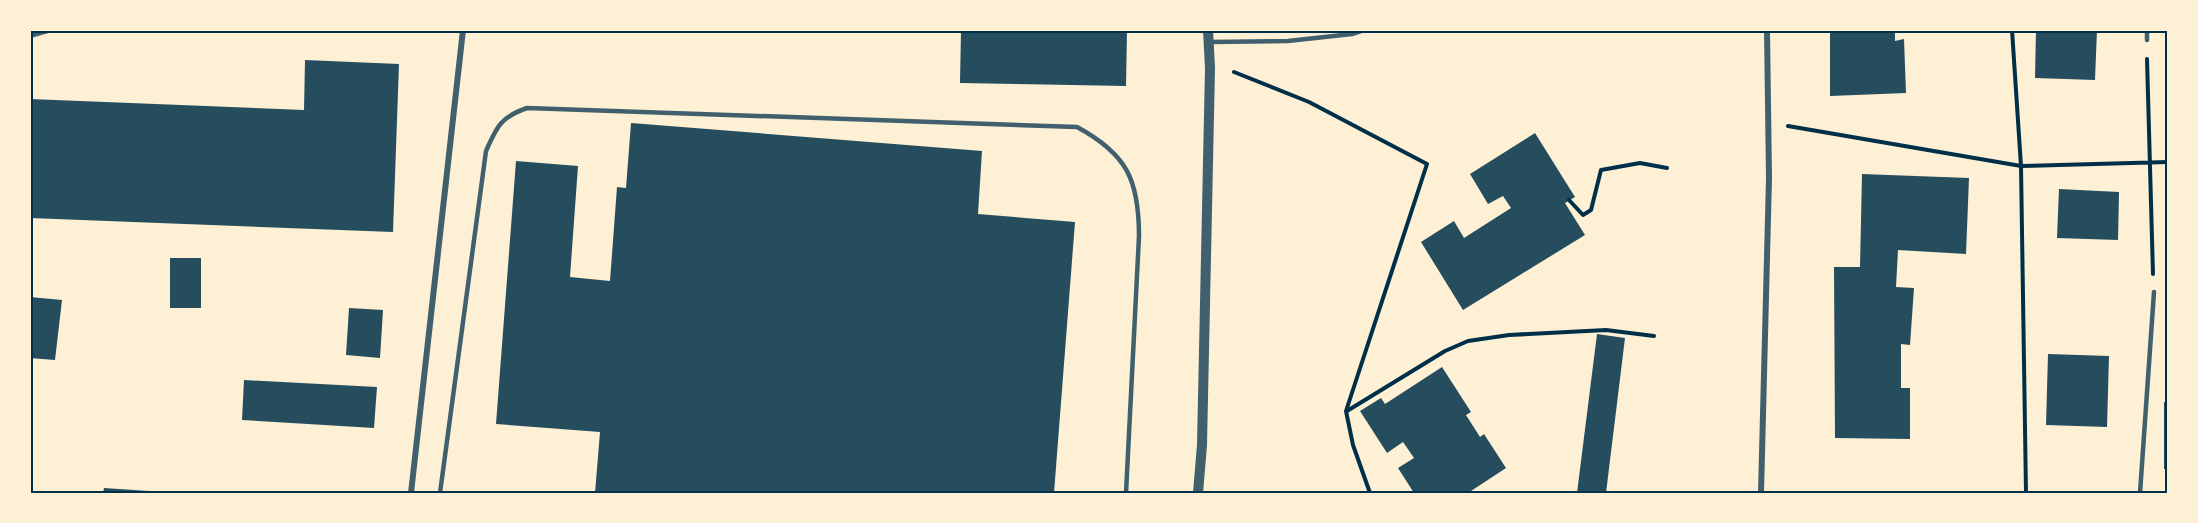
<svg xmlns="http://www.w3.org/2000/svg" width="2198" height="523" viewBox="0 0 2198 523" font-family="Overpass,sans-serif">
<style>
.building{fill:#264d5e}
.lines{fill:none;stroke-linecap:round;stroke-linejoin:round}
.path{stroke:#003049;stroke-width:4}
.service{stroke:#3f606c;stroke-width:4.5}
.minor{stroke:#3f606c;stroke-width:6}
.tertiary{stroke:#3f606c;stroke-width:10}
.neatline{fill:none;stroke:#003049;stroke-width:2}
</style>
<rect width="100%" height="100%" fill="#fdf0d5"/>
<!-- building -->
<path class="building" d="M 961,30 L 1127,30 L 1126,86 L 960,83 Z
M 1830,30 L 1895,30 L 1895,41 L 1904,39 L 1906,93 L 1830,96 Z
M 2036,30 L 2097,30 L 2095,80 L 2035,78 Z
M 305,60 L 399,64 L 393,232 L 30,218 L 30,99 L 304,110 Z
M 631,123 L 982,151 L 978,214 L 1075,222 L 1054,493 L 595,493 L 600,432 L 496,424 L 516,161 L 578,166 L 570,277 L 610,281 L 617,187 L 626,188 Z
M 1535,133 L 1575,197 L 1565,203 L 1585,235 L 1463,310 L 1421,242 L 1454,221 L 1464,238 L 1511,208 L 1503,196 L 1488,204 L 1470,174 Z
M 1862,174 L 1969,178 L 1966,254 L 1898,250 L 1896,287 L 1914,288 L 1910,345 L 1901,344 L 1901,388 L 1910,388 L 1910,439 L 1835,438 L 1834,267 L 1860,267 Z
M 2059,189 L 2119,192 L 2118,240 L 2057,238 Z
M 170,258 L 201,258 L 201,308 L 170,308 Z
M 30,297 L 62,300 L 55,360 L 30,358 Z
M 349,308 L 383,310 L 380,358 L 346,355 Z
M 1597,334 L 1625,338 L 1606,493 L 1577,493 Z
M 2048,354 L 2109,356 L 2107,427 L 2046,425 Z
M 1442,367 L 1471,412 L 1466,415 L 1480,437 L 1484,434 L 1506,468 L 1468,493 L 1414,493 L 1398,468 L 1414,458 L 1403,442 L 1387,453 L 1360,411 L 1381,398 L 1385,404 Z
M 244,380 L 377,387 L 374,428 L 242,420 Z
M 2164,402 L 2168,402 L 2168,469 L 2164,469 Z
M 104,488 L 149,491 L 149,493 L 103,493 Z"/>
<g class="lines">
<!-- path -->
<path class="path" d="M 2012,30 L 2021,166 L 2026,493
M 2147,59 L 2153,274
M 1234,72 L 1309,102 L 1427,164 L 1346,411 L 1353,445 L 1370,493
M 1788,126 L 2021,166 L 2168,162
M 1569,200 L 1583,215 L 1591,210 L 1601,170 L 1640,163 L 1667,168
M 1347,411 L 1445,351 L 1468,341 L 1509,335 L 1606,330 L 1654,336"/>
<!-- service -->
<path class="service" d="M 2147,30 L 2147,40
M 1209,42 L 1288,41 L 1352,34 L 1364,30
M 440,493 L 486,151 C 497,126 501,117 527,108 L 1077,127 C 1127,154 1139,180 1139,236 L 1126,493
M 2140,493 L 2154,292"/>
<!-- minor -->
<path class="minor" d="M 30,35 L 48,30
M 411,493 L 463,30
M 1761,493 L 1769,178 L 1767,30"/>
<!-- tertiary -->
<path class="tertiary" d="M 1198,493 L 1202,445 L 1210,68 L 1208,30"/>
</g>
<!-- border -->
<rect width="2198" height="523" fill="none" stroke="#fdf0d5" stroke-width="63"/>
<rect x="32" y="32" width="2134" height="460" class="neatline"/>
</svg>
